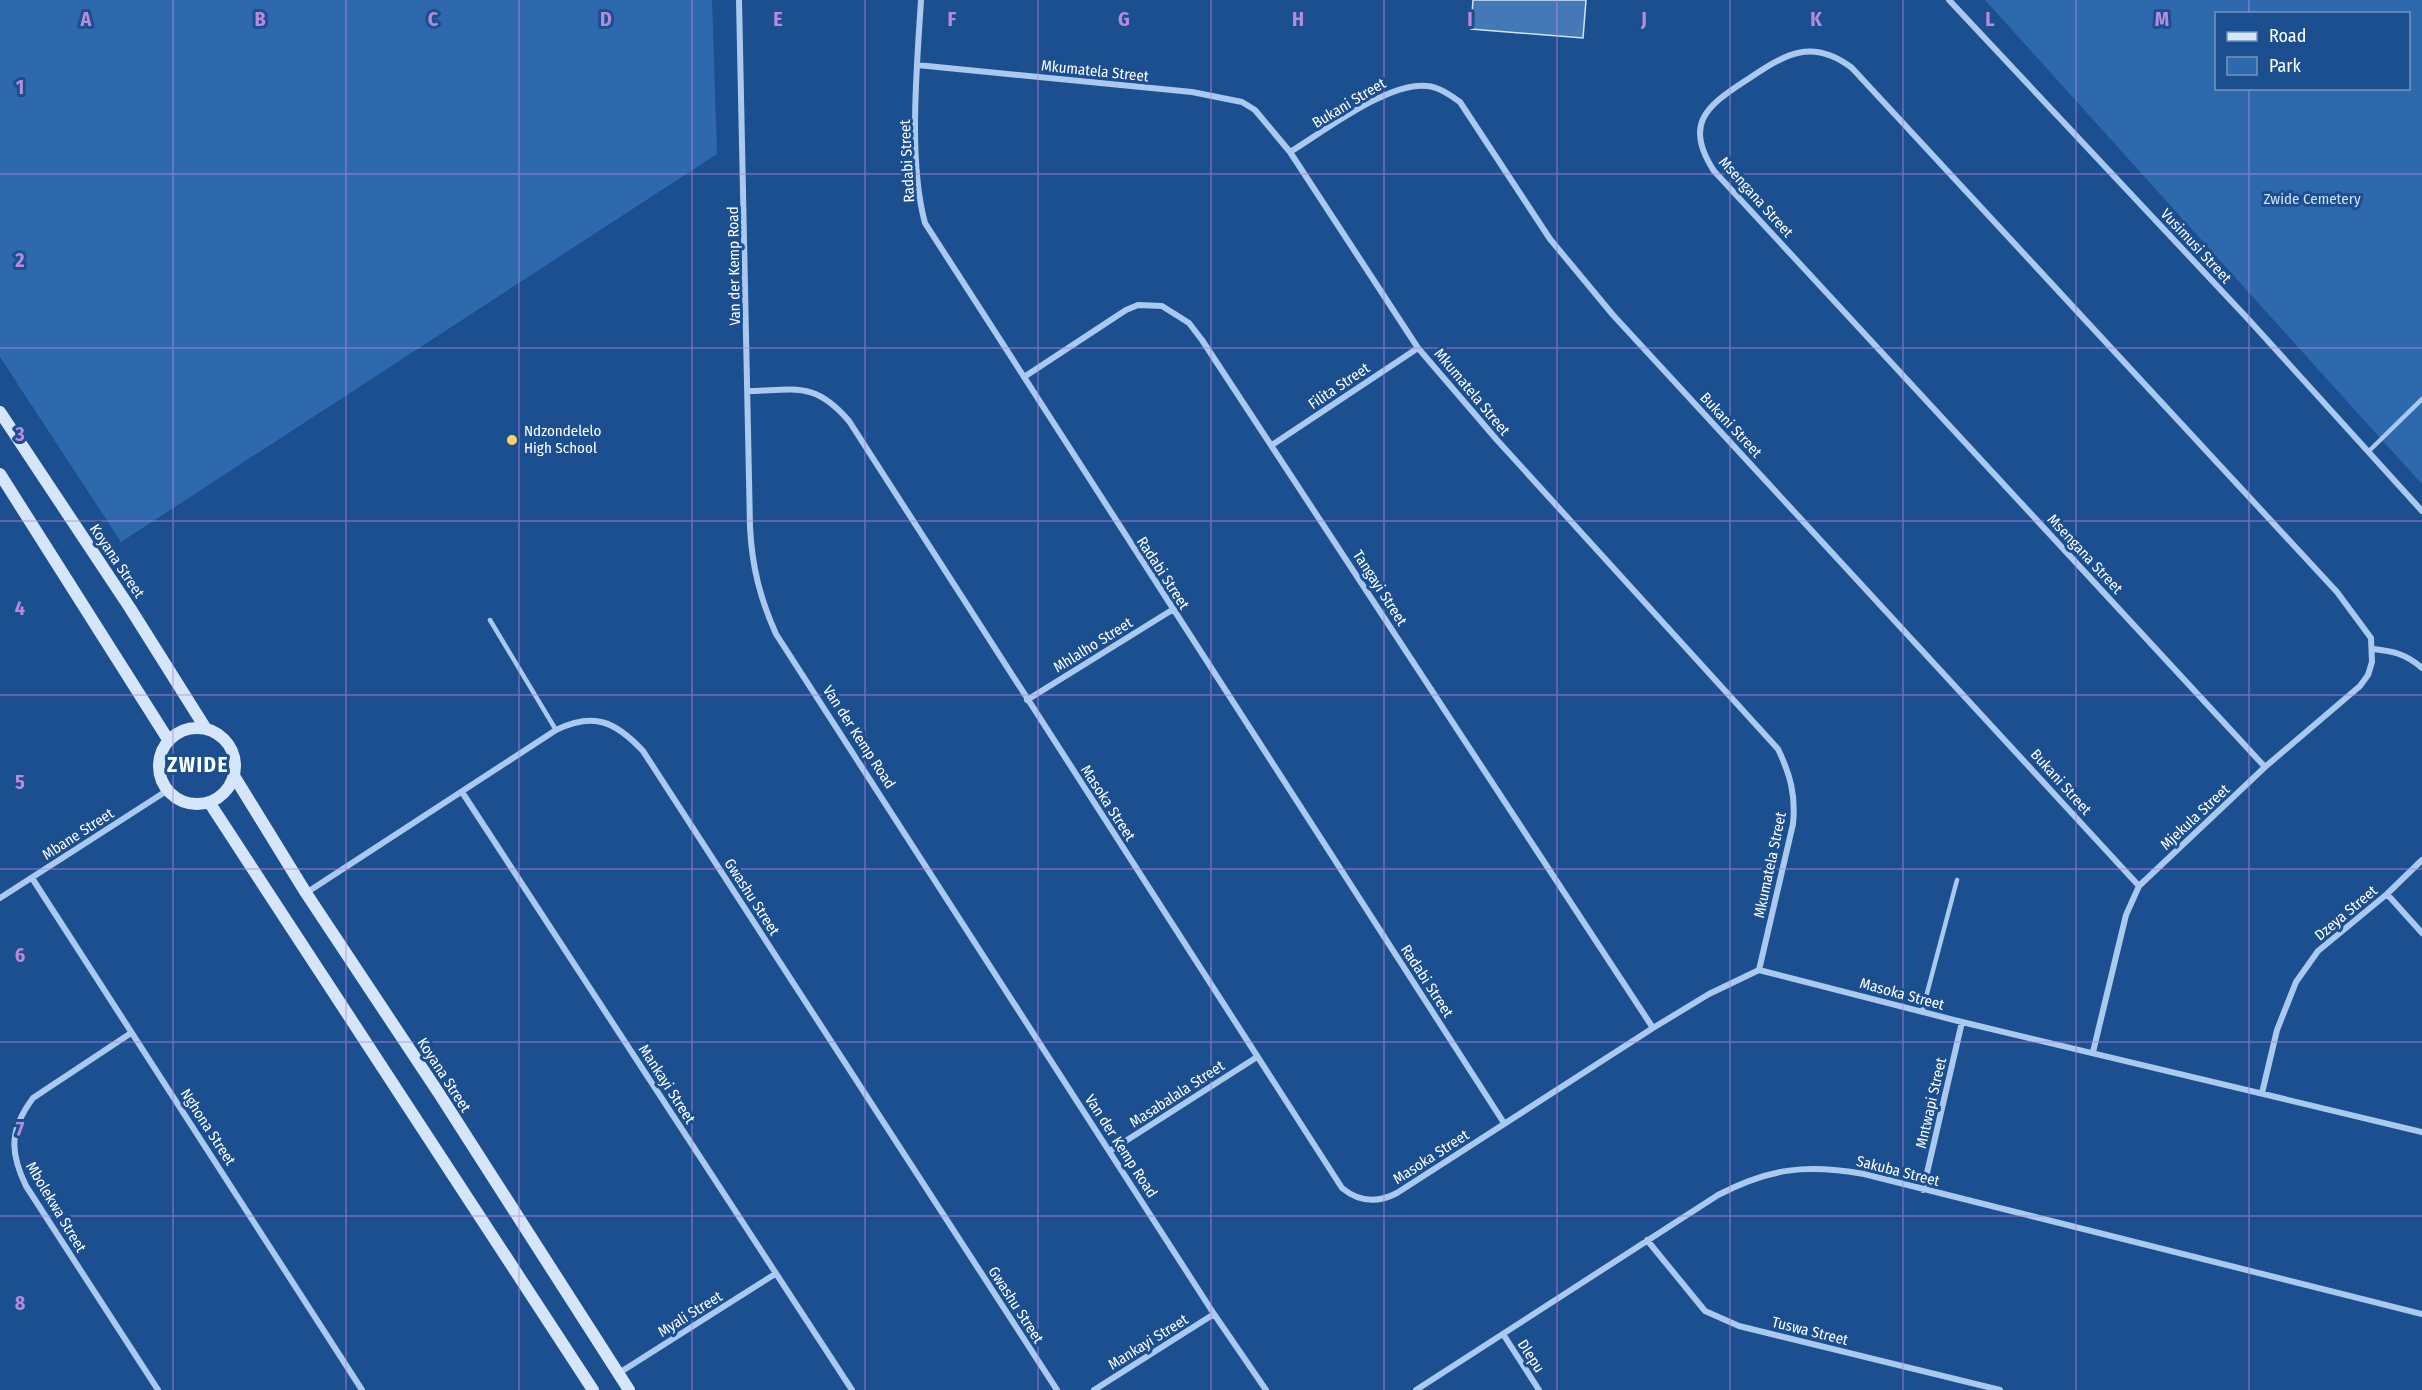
<svg xmlns="http://www.w3.org/2000/svg" width="2422" height="1390" viewBox="0 0 2422 1390" font-family="'Fira Sans Condensed',sans-serif">
<style>
.green{fill:#2e69ad;fill-rule:evenodd}
.building{fill:#4478b7;stroke:#cfe3fa;stroke-width:1.5}
.lines{fill:none;stroke-linecap:round;stroke-linejoin:round}
.service{stroke:#a9c9ee;stroke-width:4.5}
.minor{stroke:#a9c9ee;stroke-width:6}
.secondary{stroke:#d6e6fa;stroke-width:12}
.grid{fill:none;stroke:#b68bdc;stroke-width:1.5;stroke-opacity:0.55}
.poi-dot{fill:#ffd166;stroke:#1b4f8f;stroke-width:2}
.labels{text-anchor:middle;stroke-width:6;stroke-linejoin:round;paint-order:stroke}
.street-label{font-size:15px;fill:#fff;stroke:#1b4f8f}
.park-label{font-size:15px;fill:#cfe3fa;stroke:#1b4f8f}
.poi-label{font-size:15px;fill:#fff;stroke:#1b4f8f;text-anchor:start}
.district-label{font-size:21px;font-weight:bold;letter-spacing:1.5px;fill:#fff;stroke:#1b4f8f}
.grid-label{font-size:20px;text-anchor:middle;font-weight:bold;fill:#b68bdc;stroke:#1b4f8f;stroke-width:6;stroke-linejoin:round;paint-order:stroke}
</style>
<rect width="100%" height="100%" fill="#1b4f8f"/>
<!-- green -->
<path class="green" d="M 0,0 L 712,0 L 717,154 L 121,542 L 0,357 Z
M 1985,0 L 2422,0 L 2422,484 L 2381,439 ZM 2216,14 L 2408,14 L 2408,88 L 2216,88 Z"/>
<!-- building -->
<path class="building" d="M 1473,0 L 1586,0 L 1583,38 L 1471,29 Z"/>
<g class="lines">
<!-- service -->
<path class="service" d="M 2369,451 L 2422,399
M 490,620 L 556,730
M 1922,1012 L 1957,880"/>
<!-- minor -->
<path class="minor" d="M 739,0 L 750,527 C 752,567 760,598 776,634 L 1214,1314 L 1266,1390
M 921,0 C 917,65 908,161 925,223 L 1504,1123
M 1949,0 L 2249,320 L 2422,511
M 917,65 L 1192,92 L 1242,102 L 1255,110 L 1290,152 L 1418,348 L 1497,440 L 1778,749 C 1790,774 1796,795 1793,824 L 1759,970
M 1290,152 C 1323,132 1389,81 1427,86 C 1439,87 1450,95 1460,102 L 1550,239 L 1613,315 L 2139,886
M 1024,377 L 1126,310 L 1138,305 L 1162,306 L 1189,323 L 1202,340 L 1653,1028
M 748,391 C 796,390 815,381 849,421 L 1342,1188 C 1359,1202 1378,1203 1397,1193 L 1653,1028 L 1709,994 L 1759,970 L 1962,1022 L 2422,1132
M 1272,445 L 1418,348
M 2373,649 C 2393,651 2406,654 2422,668
M 1027,700 L 1172,610
M 462,792 L 852,1390
M 32,878 L 362,1390
M 306,893 L 556,730 C 594,712 615,721 643,751 L 1057,1390
M 2387,894 L 2422,933
M 0,898 L 168,790
M 131,1033 L 33,1098 C 10,1129 9,1151 26,1186 L 158,1390
M 2093,1052 L 2126,915 L 2139,886 L 2265,767 L 2360,686 L 2368,675 L 2372,662 L 2371,638 L 2337,592 L 1852,68 C 1810,36 1783,56 1745,81 C 1705,107 1684,125 1714,171 L 2265,767
M 2262,1093 L 2277,1030 L 2296,982 L 2318,951 L 2387,894 L 2422,860
M 1110,1151 L 1257,1057
M 1923,1190 L 1962,1022
M 1647,1240 L 1705,1311 L 1739,1326 L 2000,1390
M 1503,1334 L 1539,1390
M 619,1373 L 775,1274
M 1094,1390 L 1214,1314
M 1416,1390 L 1718,1195 C 1770,1168 1806,1164 1864,1174 L 2422,1314"/>
<!-- secondary -->
<path class="secondary" d="M 0,412 L 130,608 L 206,729
M 0,474 L 169,741
M159 766a38 38 0 1 1 76 0a38 38 0 1 1-76 0Z
M 234,776 L 306,893 L 440,1095 L 629,1390
M 209,802 L 593,1390"/>
</g>
<!-- grid -->
<path class="grid" d="M 173,0 L 173,1390M 346,0 L 346,1390M 519,0 L 519,1390M 692,0 L 692,1390M 865,0 L 865,1390M 1038,0 L 1038,1390M 1211,0 L 1211,1390M 1384,0 L 1384,1390M 1557,0 L 1557,1390M 1730,0 L 1730,1390M 1903,0 L 1903,1390M 2076,0 L 2076,1390M 2249,0 L 2249,14M 2249,88 L 2249,1390M 0,174 L 2422,174M 0,348 L 2422,348M 0,521 L 2422,521M 0,695 L 2422,695M 0,869 L 2422,869M 0,1042 L 2422,1042M 0,1216 L 2422,1216"/>
<!-- markers -->
<circle class="poi-dot" cx="512" cy="440" r="6"/>
<g class="labels">
<!-- street labels -->
<g class="street-label">
<text transform="translate(1095 71) rotate(6)" y="5">Mkumatela Street</text>
<text transform="translate(1349 103) rotate(-31)" y="5">Bukani Street</text>
<text transform="translate(907 161) rotate(-93)" y="5">Radabi Street</text>
<text transform="translate(1756 197) rotate(48)" y="5">Msengana Street</text>
<text transform="translate(2196 246) rotate(47)" y="5">Vusimusi Street</text>
<text transform="translate(734 266) rotate(-91)" y="5">Van der Kemp Road</text>
<text transform="translate(1339 386) rotate(-34)" y="5">Filita Street</text>
<text transform="translate(1472 392) rotate(50)" y="5">Mkumatela Street</text>
<text transform="translate(1731 425) rotate(47)" y="5">Bukani Street</text>
<text transform="translate(2085 554) rotate(47)" y="5">Msengana Street</text>
<text transform="translate(117 561) rotate(56)" y="5">Koyana Street</text>
<text transform="translate(1163 573) rotate(57)" y="5">Radabi Street</text>
<text transform="translate(1380 588) rotate(57)" y="5">Tangayi Street</text>
<text transform="translate(1093 645) rotate(-32)" y="5">Mhlalho Street</text>
<text transform="translate(859 737) rotate(57)" y="5">Van der Kemp Road</text>
<text transform="translate(2061 782) rotate(48)" y="5">Bukani Street</text>
<text transform="translate(1108 803) rotate(57)" y="5">Masoka Street</text>
<text transform="translate(2195 817) rotate(-43)" y="5">Mjekula Street</text>
<text transform="translate(78 834) rotate(-33)" y="5">Mbane Street</text>
<text transform="translate(1770 865) rotate(-78)" y="5">Mkumatela Street</text>
<text transform="translate(752 897) rotate(57)" y="5">Gwashu Street</text>
<text transform="translate(2346 913) rotate(-40)" y="5">Dzeya Street</text>
<text transform="translate(1427 981) rotate(57)" y="5">Radabi Street</text>
<text transform="translate(1902 994) rotate(15)" y="5">Masoka Street</text>
<text transform="translate(444 1075) rotate(57)" y="5">Koyana Street</text>
<text transform="translate(667 1084) rotate(57)" y="5">Mankayi Street</text>
<text transform="translate(1177 1094) rotate(-33)" y="5">Masabalala Street</text>
<text transform="translate(1931 1103) rotate(-77)" y="5">Mntwapi Street</text>
<text transform="translate(208 1127) rotate(57)" y="5">Nghona Street</text>
<text transform="translate(1121 1146) rotate(57)" y="5">Van der Kemp Road</text>
<text transform="translate(1431 1157) rotate(-33)" y="5">Masoka Street</text>
<text transform="translate(1898 1171) rotate(14)" y="5">Sakuba Street</text>
<text transform="translate(56 1207) rotate(59)" y="5">Mbolekwa Street</text>
<text transform="translate(1016 1305) rotate(57)" y="5">Gwashu Street</text>
<text transform="translate(690 1314) rotate(-32)" y="5">Myali Street</text>
<text transform="translate(1810 1331) rotate(14)" y="5">Tuswa Street</text>
<text transform="translate(1148 1342) rotate(-32)" y="5">Mankayi Street</text>
<text transform="translate(1531 1356) rotate(57)" y="5">Dlepu</text>
</g>
<!-- park labels -->
<g class="park-label">
<text x="2312" y="204">Zwide Cemetery</text>
</g>
<!-- poi labels -->
<g class="poi-label">
<text x="524" y="436">Ndzondelelo<tspan x="524" dy="17">High School</tspan></text>
</g>
<!-- district labels -->
<g class="district-label">
<text x="198" y="772">ZWIDE</text>
</g>
</g>
<g class="grid-label">
<text x="86" y="26">A</text>
<text x="260" y="26">B</text>
<text x="433" y="26">C</text>
<text x="606" y="26">D</text>
<text x="778" y="26">E</text>
<text x="952" y="26">F</text>
<text x="1124" y="26">G</text>
<text x="1298" y="26">H</text>
<text x="1470" y="26">I</text>
<text x="1644" y="26">J</text>
<text x="1816" y="26">K</text>
<text x="1990" y="26">L</text>
<text x="2162" y="26">M</text>
<text x="20" y="94">1</text>
<text x="20" y="267">2</text>
<text x="20" y="441">3</text>
<text x="20" y="615">4</text>
<text x="20" y="789">5</text>
<text x="20" y="962">6</text>
<text x="20" y="1136">7</text>
<text x="20" y="1310">8</text>
</g>
<!-- legend -->
<rect x="2215" y="12" width="195" height="78" fill="#1b4f8f" stroke="#7695bc" stroke-width="1.5"/>
<rect x="2227" y="32" width="30" height="9" fill="#d6e6fa" stroke="#7695bc" stroke-width="1.5"/>
<text x="2269" y="42" font-size="18" fill="#ffffff">Road</text>
<rect x="2227" y="57" width="30" height="18" fill="#2e69ad" stroke="#7695bc" stroke-width="1.5"/>
<text x="2269" y="72" font-size="18" fill="#ffffff">Park</text>
</svg>
